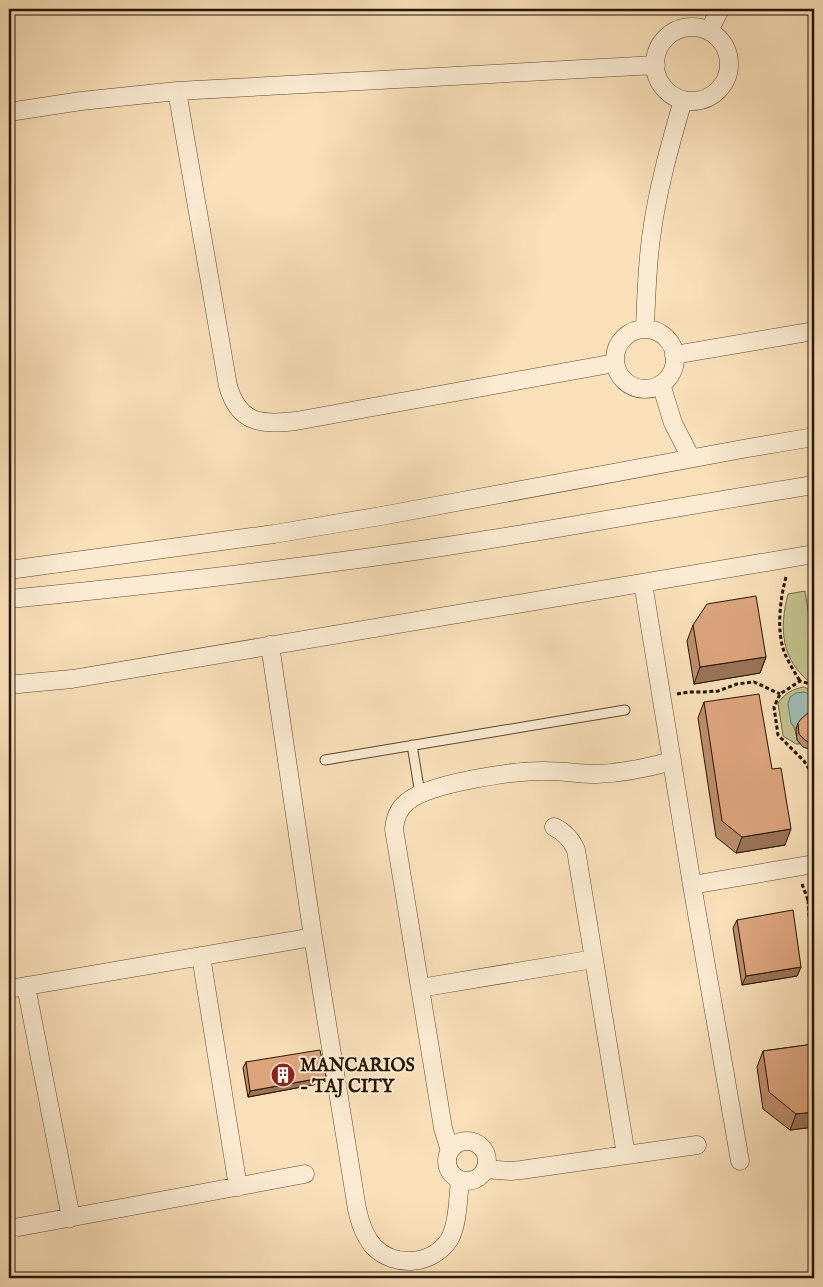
<svg xmlns="http://www.w3.org/2000/svg" width="823" height="1287" viewBox="0 0 823 1287" font-family="'IM FELL English',serif">
<style>
.green{fill:#c1c18c;stroke:#736a46}
.water{fill:#9ebdb2;stroke:#6e796b}
.lines{fill:none;stroke-linecap:round;stroke-linejoin:round}
.service-casing{stroke:#5a472e;stroke-width:11}
.minor-casing{stroke:#5a472e;stroke-width:19}
.path{stroke:#251400;stroke-width:3;stroke-dasharray:4 2.5;stroke-linecap:butt}
.service{stroke:#fbebd2;stroke-width:9}
.minor{stroke:#fbebd2;stroke-width:18}
.wall{fill:#be8e6c;stroke:#251400}
.shaded-wall{fill:#9b7458;stroke:#251400}
.building{fill:#dda57e;stroke:#251400}
.labels{text-anchor:middle;stroke-width:4;stroke-linejoin:round;paint-order:stroke}
.poi-label{font-size:18px;font-weight:bold;fill:#251400;stroke:#fbebd2;text-anchor:start}
</style>
<rect width="100%" height="100%" fill="#f9e0b9"/>
<filter id="stains"><feTurbulence type="fractalNoise" baseFrequency=".004" numOctaves="4"/><feColorMatrix values="0 0 0 0 .2 0 0 0 0 .09 0 0 0 0 .02 0 0 0 .5 -.17"/></filter>
<radialGradient id="worn" r=".72"><stop offset=".6" stop-color="#630" stop-opacity="0"/><stop offset="1" stop-color="#630" stop-opacity=".3"/></radialGradient>
<!-- green -->
<path class="green" d="M 805,591 L 814,648 L 814,681 L 811,683 C 781,660 779,629 788,594 Z
M 804,687 L 814,692 L 814,697 L 810,694 L 791,723 C 798,732 794,735 800,744 L 796,744 L 783,736 L 778,703 C 785,693 793,689 804,687 Z"/>
<!-- water -->
<path class="water" d="M 804,692 L 810,694 L 814,697 L 814,719 L 799,725 L 796,729 L 791,723 L 788,704 L 790,697 L 796,693 Z"/>
<g class="lines">
<defs>
<path id="service" d="M 412,745 L 420,794
M 325,760 L 625,710"/>
<path id="minor" d="M655 64a37 37 0 1 1 74 0a37 37 0 1 1-74 0Z
M 709,31 L 720,9
M 177,91 L 228,386 C 239,424 262,425 296,421 L 615,363
M 9,112 L 81,101 L 177,91 L 656,65
M 645,329 C 646,298 647,268 651,238 C 657,191 670,145 683,100
M615 359a30 30 0 1 1 60 0a30 30 0 1 1-60 0Z
M 674,355 L 814,331
M 661,384 L 673,423 L 691,458
M 9,570 L 274,534 L 381,516 L 748,448 L 814,437
M 643,583 L 692,885 L 740,1161
M 9,599 C 162,584 315,567 467,543 C 583,525 698,503 814,485
M 270,645 L 313,937 L 357,1209 C 360,1223 364,1236 374,1247 C 395,1268 432,1265 449,1240 C 458,1225 458,1198 460,1180
M 9,683 L 18,684 L 72,679 L 814,554
M 554,827 C 565,832 571,839 576,850 L 626,1155
M 692,885 L 814,864
M 201,956 L 238,1187
M 26,986 L 71,1218
M 420,988 L 594,959
M 9,989 L 313,937
M447 1161a20 20 0 1 1 40 0a20 20 0 1 1-40 0Z
M 450,1151 L 443,1128 L 394,829 C 395,818 398,809 407,802 C 428,783 518,770 547,771 C 563,771 580,774 596,774 C 622,773 647,768 672,761
M 485,1169 L 511,1171 L 521,1170 L 697,1145
M 19,1227 L 305,1174"/>
</defs>
<!-- service casing -->
<use href="#service" class="service-casing"/>
<!-- minor casing -->
<use href="#minor" class="minor-casing"/>
<!-- path -->
<path class="path" d="M 786,577 C 780,599 776,632 785,654 C 789,663 795,673 800,681
M 814,685 L 800,681 L 780,694 L 774,707 L 778,735 L 804,761 L 809,769 L 814,802
M 677,694 L 689,692 L 704,692 L 718,691 L 737,684 L 754,682 L 780,694
M 809,769 L 814,764
M 802,884 L 808,900 L 814,903
M 808,900 L 809,916 L 814,929"/>
<!-- service -->
<use href="#service" class="service"/>
<!-- minor -->
<use href="#minor" class="minor"/>
</g>
<!-- wall -->
<path class="wall" d="M 814,591 L 814,619 L 811,600 Z
M 693,625 L 766,657 L 760,673 L 694,684 L 687,641 Z
M 704,702 L 772,769 L 785,845 L 736,853 L 716,837 L 698,718 Z
M 814,713 L 814,749 L 809,749 L 803,747 L 797,740 L 796,729 L 798,723 Z
M 737,920 L 801,967 L 797,976 L 742,985 L 733,928 Z
M 814,1044 L 814,1127 L 790,1130 L 763,1109 L 757,1067 L 763,1051 Z
M 246,1062 L 323,1083 L 248,1097 L 243,1068 Z"/>
<!-- shaded-wall -->
<path class="shaded-wall" d="M 766,657 L 760,673 L 694,684 L 700,667 Z
M 811,743 L 814,743 L 814,749 L 809,749 Z
M 791,829 L 785,845 L 736,853 L 742,837 Z
M 801,967 L 797,976 L 742,985 L 746,976 Z
M 326,1077 L 323,1083 L 248,1097 L 250,1091 Z
M 814,1112 L 814,1127 L 790,1130 L 796,1114 Z"/>
<!-- building -->
<path class="building" d="M 756,596 L 766,657 L 700,667 L 693,625 L 707,604 Z
M 759,694 L 772,769 L 781,768 L 791,829 L 742,837 L 722,821 L 704,702 Z
M 808,713 L 814,713 L 814,743 L 811,743 L 806,741 L 799,734 L 798,723 L 801,719 Z
M 793,910 L 801,967 L 746,976 L 737,920 Z
M 814,1044 L 814,1112 L 796,1114 L 769,1092 L 763,1051 Z
M 320,1050 L 326,1077 L 250,1091 L 246,1062 Z"/>
<!-- icons -->
<defs>
<symbol id="building-disc" viewBox="-11 -11 22 22"><circle r="9.5" fill="#8f2418" stroke="#fbebd2"/><path d="M-4-6H4V6H1V3H-1V6H-4ZM-2.5-4.3h1.7v1.8h-1.7ZM.8-4.3h1.7v1.8H.8ZM-2.5-1h1.7V.8h-1.7ZM.8-1h1.7V.8H.8Z" fill="#fff"/></symbol>
</defs>
<g fill-rule="evenodd">
<use href="#building-disc" x="269" y="1061" width="28" height="28"/>
</g>
<g class="labels">
<!-- poi labels -->
<g class="poi-label">
<text x="300" y="1071">MANCARIOS<tspan x="300" dy="21">- TAJ CITY</tspan></text>
</g>
</g>
<!-- margin -->
<rect width="823" height="1287" fill="none" stroke="#f9e0b9" stroke-width="30"/>
<rect x="10" y="10" width="803" height="1267" fill="none" stroke="#251400" stroke-width="2.5"/>
<rect x="15" y="15" width="793" height="1257" fill="none" stroke="#251400"/>
<rect width="100%" height="100%" filter="url(#stains)"/>
<rect width="100%" height="100%" fill="url(#worn)"/>
</svg>
